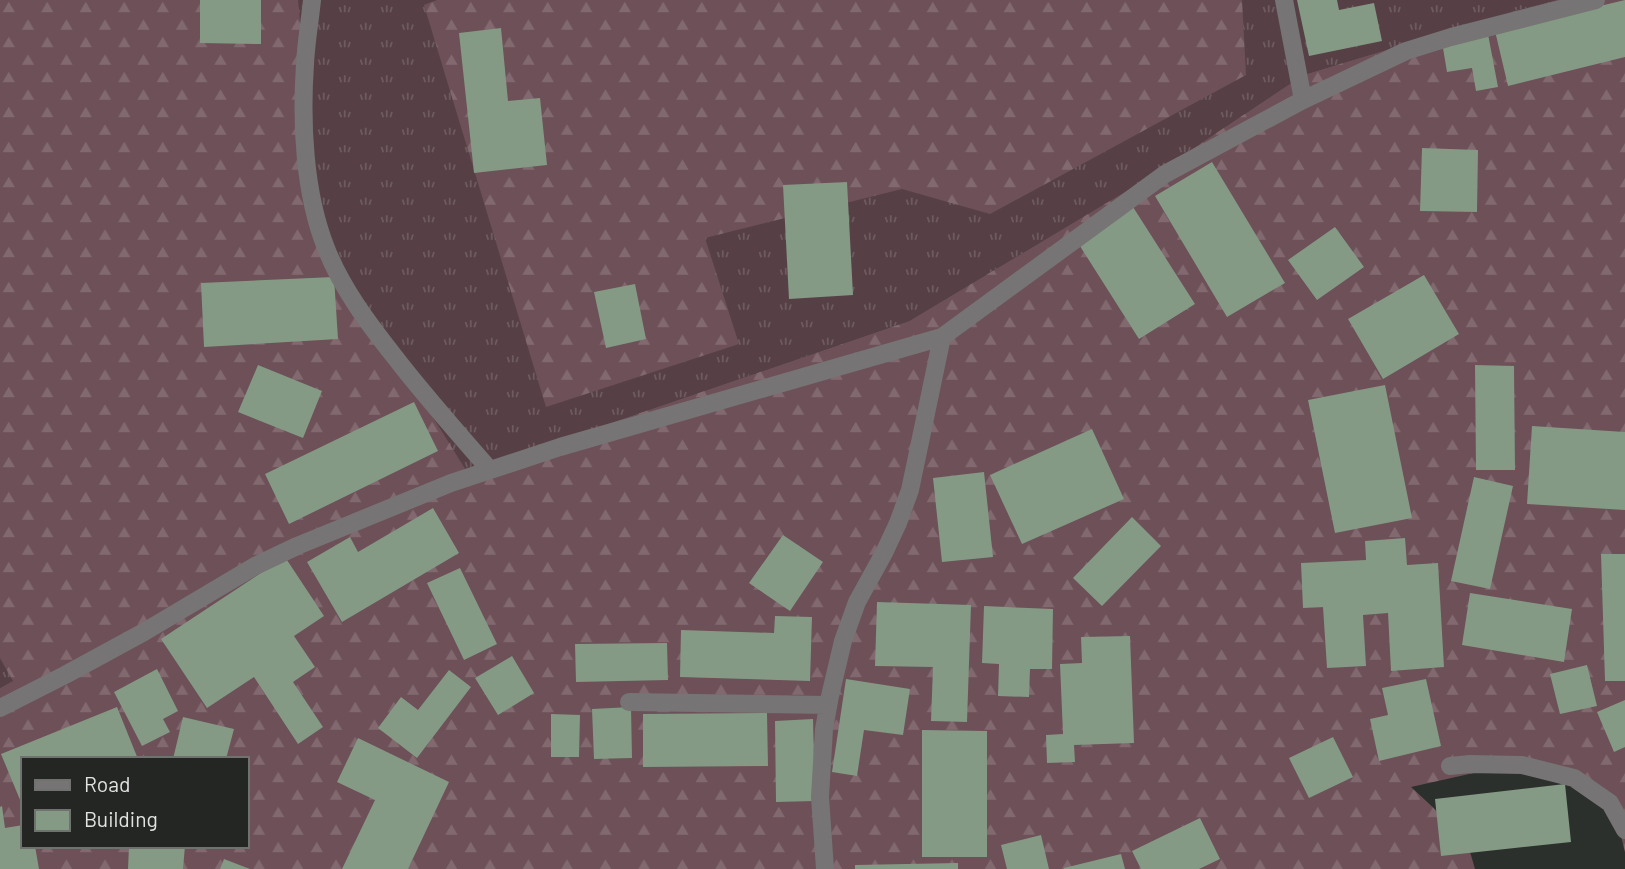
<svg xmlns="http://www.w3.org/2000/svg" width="1625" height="869" viewBox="0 0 1625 869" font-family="Barlow,sans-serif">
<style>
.grass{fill:url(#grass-tufts)}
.forest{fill:url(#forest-firs);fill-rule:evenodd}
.building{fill:#849a85}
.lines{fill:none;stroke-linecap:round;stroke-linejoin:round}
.minor{stroke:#767474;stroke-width:18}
</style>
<defs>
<pattern id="grass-tufts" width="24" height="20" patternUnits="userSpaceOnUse" patternTransform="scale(1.75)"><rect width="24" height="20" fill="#564046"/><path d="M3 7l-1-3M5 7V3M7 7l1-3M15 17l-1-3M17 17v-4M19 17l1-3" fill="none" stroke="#6e5b60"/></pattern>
<pattern id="forest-firs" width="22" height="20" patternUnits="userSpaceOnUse" patternTransform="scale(1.75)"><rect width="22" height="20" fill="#6d5058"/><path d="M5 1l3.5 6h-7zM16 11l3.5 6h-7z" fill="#826970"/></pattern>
</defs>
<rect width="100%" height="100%" fill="#2c302c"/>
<!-- grass -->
<path class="grass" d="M 0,0 L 1556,0 L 1515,11 L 1303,75 L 1153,175 L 909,321 L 467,472 L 210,582 L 0,688 Z"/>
<!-- forest -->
<path class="forest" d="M 0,0 L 298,0 L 321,237 L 467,472 L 909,321 L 1153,175 L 1303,75 L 1515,11 L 1556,0 L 1625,0 L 1625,852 L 1621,836 L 1600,793 L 1523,762 L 1411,787 L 1466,838 L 1475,869 L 0,869 L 0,688 L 13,681 L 0,658 ZM 23,759 L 247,759 L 247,846 L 23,846 Z
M 437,0 L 1242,0 L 1246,75 L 990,214 L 902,189 L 705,238 L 739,344 L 546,407 L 424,5 Z"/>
<!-- building -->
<path class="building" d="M 200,0 L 261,0 L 261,44 L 200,43 Z
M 1297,0 L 1337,0 L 1339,10 L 1374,3 L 1382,41 L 1309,56 Z
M 1625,0 L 1625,57 L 1508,86 L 1495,31 Z
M 501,28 L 508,101 L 540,98 L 547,165 L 474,173 L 459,33 Z
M 1488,34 L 1498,87 L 1476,91 L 1472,68 L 1447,72 L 1442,42 Z
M 1422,148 L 1478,150 L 1477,212 L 1420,211 Z
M 1212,162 L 1285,283 L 1227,317 L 1155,196 Z
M 847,182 L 853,295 L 789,299 L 783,185 Z
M 1133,207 L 1195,304 L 1139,339 L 1078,243 Z
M 1335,227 L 1364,267 L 1317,300 L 1288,260 Z
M 1424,275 L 1459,334 L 1383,379 L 1348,319 Z
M 334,277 L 338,339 L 204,347 L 201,283 Z
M 635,284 L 646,339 L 606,348 L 594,292 Z
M 258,365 L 322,391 L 303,438 L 238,412 Z
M 1475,365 L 1514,366 L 1515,470 L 1476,470 Z
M 1385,385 L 1412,518 L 1335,533 L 1308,400 Z
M 414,402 L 438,451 L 289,524 L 265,474 Z
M 1532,426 L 1625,432 L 1625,510 L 1527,504 Z
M 1092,429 L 1124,499 L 1022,544 L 990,475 Z
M 984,472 L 993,557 L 942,562 L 933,478 Z
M 1474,477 L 1513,486 L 1490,589 L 1451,581 Z
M 433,508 L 459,553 L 342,622 L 307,562 L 350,537 L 358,552 Z
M 1132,517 L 1161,546 L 1102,606 L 1073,578 Z
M 783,535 L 823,562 L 790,611 L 749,583 Z
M 1405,538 L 1407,565 L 1438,563 L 1444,667 L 1391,671 L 1388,613 L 1363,615 L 1366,666 L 1327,668 L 1323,607 L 1303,608 L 1301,563 L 1366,560 L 1365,541 Z
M 1601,554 L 1625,554 L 1625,681 L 1605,681 Z
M 285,557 L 324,616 L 294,636 L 315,667 L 293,682 L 323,727 L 298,744 L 254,677 L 207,708 L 161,639 Z
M 460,568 L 497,644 L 464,660 L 427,583 Z
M 1470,593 L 1572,609 L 1564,662 L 1462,645 Z
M 877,602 L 971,605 L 967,722 L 931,721 L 933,667 L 875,666 Z
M 984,606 L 1053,609 L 1052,669 L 1030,669 L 1029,697 L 998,696 L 999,664 L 982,663 Z
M 775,616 L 812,617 L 810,681 L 680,677 L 681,630 L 774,633 Z
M 1130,636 L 1134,743 L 1074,745 L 1075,762 L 1047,763 L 1046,735 L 1063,734 L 1060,664 L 1082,663 L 1081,637 Z
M 667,643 L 668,680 L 576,682 L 575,644 Z
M 512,656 L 534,693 L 498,715 L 475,678 Z
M 1587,665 L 1597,706 L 1560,714 L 1550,674 Z
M 157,669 L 178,711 L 163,719 L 170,732 L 142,746 L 114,692 Z
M 449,670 L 471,687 L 417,758 L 378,728 L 401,697 L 418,710 Z
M 846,679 L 910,689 L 903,735 L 864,730 L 857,776 L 832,772 Z
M 1426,679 L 1441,746 L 1379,761 L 1370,719 L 1388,715 L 1382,688 Z
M 1625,700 L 1625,747 L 1614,752 L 1597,712 Z
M 117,707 L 138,759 L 23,759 L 23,807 L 1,754 Z
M 631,707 L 632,758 L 594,759 L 592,709 Z
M 767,713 L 768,766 L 643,767 L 643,714 Z
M 551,714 L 580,715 L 579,757 L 551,757 Z
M 183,717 L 234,729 L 226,759 L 173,759 Z
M 813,719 L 815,801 L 776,802 L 775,721 Z
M 922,730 L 987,731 L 987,857 L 922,857 Z
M 1333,737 L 1353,777 L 1309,798 L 1289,758 Z
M 358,738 L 449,782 L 408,869 L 342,869 L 375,800 L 337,782 Z
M 1565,784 L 1571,842 L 1441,856 L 1435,799 Z
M 2,806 L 5,828 L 23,825 L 23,846 L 35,846 L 39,869 L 0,869 L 0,807 Z
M 1200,818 L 1220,859 L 1199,869 L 1141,869 L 1132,851 Z
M 1041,835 L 1049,869 L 1007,869 L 1001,845 Z
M 129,846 L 185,846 L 183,869 L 128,869 Z
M 1121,854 L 1125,869 L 1064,869 L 1064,868 Z
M 224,859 L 250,869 L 220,869 Z
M 958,863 L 958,869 L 855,869 L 855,865 Z"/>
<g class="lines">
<!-- minor -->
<path class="minor" d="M 312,0 C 310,21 306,42 305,64 C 301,122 304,193 326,248 C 341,287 368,323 394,356 C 424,395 457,432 490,470
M 1284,0 L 1303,100
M 629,702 L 828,705
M 0,708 L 65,675 L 144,632 L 255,566 L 297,546 L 451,483 L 560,447 L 942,337
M 1450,766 L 1470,764 L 1522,765 L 1574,778 L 1610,803 L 1625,830
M 825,869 L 820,797 L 824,729 L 830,696 L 843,641 L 857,602 L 884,553 L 898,523 L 910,490 L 942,337 L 1165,174 L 1303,100 L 1406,51 L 1451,37 L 1596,0"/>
</g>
<!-- legend -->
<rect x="21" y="757" width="228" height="91" fill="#232623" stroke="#6f726f" stroke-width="2"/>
<rect x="35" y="780" width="35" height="10" fill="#767474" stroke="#6f726f" stroke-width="2"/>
<text x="84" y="792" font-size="21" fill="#e1e3e1">Road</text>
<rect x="35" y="810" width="35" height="21" fill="#849a85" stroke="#6f726f" stroke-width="2"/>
<text x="84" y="827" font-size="21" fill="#e1e3e1">Building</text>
</svg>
